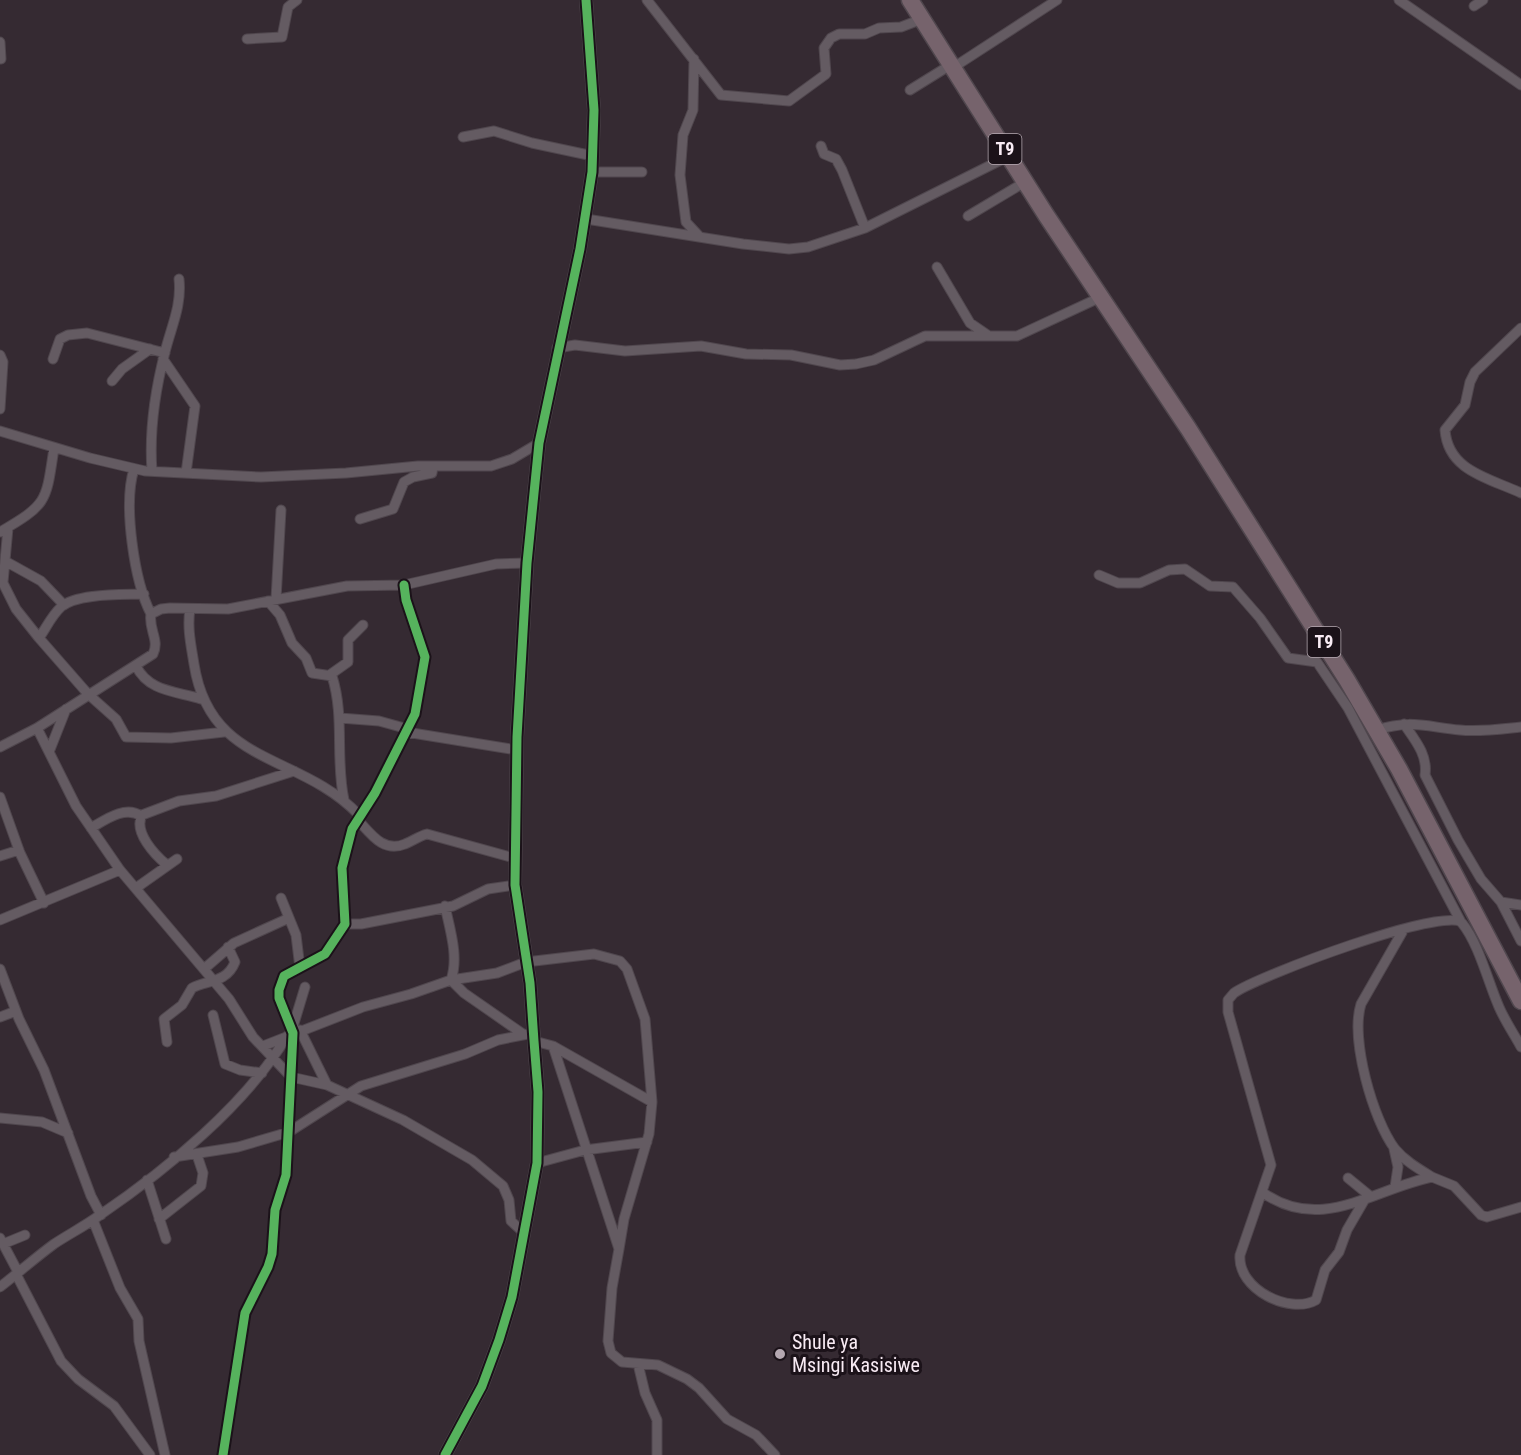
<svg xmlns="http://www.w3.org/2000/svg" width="1521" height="1455" viewBox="0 0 1521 1455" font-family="'Roboto Condensed',sans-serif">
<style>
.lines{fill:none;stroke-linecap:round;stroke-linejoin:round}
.minor-casing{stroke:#50474e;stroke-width:11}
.tertiary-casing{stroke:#50474e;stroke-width:14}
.trunk-casing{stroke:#50474e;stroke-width:19}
.minor{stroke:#645b62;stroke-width:9}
.tertiary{stroke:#645b62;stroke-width:12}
.trunk{stroke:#76636c;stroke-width:16}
.cycleway-casing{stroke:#1b1219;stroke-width:13}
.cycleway{stroke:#56b35d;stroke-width:9}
.poi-dot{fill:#b4a7b0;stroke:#1b1219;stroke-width:2}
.labels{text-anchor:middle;stroke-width:6;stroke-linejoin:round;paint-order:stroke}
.shield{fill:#1b1219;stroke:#b6aab2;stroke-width:1.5}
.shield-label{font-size:18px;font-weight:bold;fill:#f8ebf4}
.poi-label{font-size:20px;fill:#f8ebf4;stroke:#1b1219;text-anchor:start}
</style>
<rect width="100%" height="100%" fill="#352a32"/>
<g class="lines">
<defs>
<path id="minor" d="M 647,0 L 721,95 L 789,101 L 826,74 L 824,48 L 831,38 L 839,34 L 865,34 L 879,28 L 901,27 L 922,19
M 1399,0 L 1521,85
M 1474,6 L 1483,0
M 247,39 L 282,37 L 288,7 L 297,0
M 0,42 L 1,59
M 694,59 L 693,110 L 683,135 L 680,175 L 686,222 L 699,236
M 954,67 L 1057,0
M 910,90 L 952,64
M 463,137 L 494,131 L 532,143 L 593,156
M 821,146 L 824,154 L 836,159 L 842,170 L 865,228
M 592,172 L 642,172
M 968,216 L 1025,182
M 586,219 L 743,244 L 789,249 L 808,247 L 865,228 L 1009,156
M 937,267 L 970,323 L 989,336
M 1521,328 L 1475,372 L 1470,382 L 1465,405 L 1445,430 C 1448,471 1489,478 1521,493
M 557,348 L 575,345 L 625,351 L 701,346 L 746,354 L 791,355 L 840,365 L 856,364 L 874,360 L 925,336 L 1017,336 L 1101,297
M 0,355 L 3,362 L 0,409
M 53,359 L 60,339 L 68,335 L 87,333 L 165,353
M 163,359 L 195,406 L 186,473
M 112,381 L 122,369 L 150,349
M 0,431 L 90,458 L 145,471 L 261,477 L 346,473 L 418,466 L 491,466 L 512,459 L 539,443
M 134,469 C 123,504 134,581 151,614
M 152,471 C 149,431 155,391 165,352 C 171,327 182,306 179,279
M 360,519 L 393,509 L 404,482 L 413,477 L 432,473 L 433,467
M 0,532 C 48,504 46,502 54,448
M 5,561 L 41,581 L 64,605
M 1099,575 L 1118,583 L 1140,583 L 1169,570 L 1185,569 L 1210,586 L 1233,587 L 1260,618 L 1288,658 L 1317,662 L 1348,708 L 1461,922
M 0,577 L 16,609 L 39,638 L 88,694 L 116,719 L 126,737 L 171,738 L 224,732
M 3,582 L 8,528
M 276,599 L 281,510
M 268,601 L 280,615 L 292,643 L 306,658 L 312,673 L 332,676 C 345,717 335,758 344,800
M 190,609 C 187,628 191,645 194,664 C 210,767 299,752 359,815
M 39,638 C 46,628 52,615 61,607 C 77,593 123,595 144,594
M 136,666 C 149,692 176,691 201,699
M 331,674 L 348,662 L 348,640 L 363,625
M 340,718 L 379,721 L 408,729
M 1404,724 C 1415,740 1428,755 1425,775 L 1458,840 L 1481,879 L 1501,902 L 1521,941
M 37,728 L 76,806 L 120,870 L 229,999 L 253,1037 L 291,1077 L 327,1085
M 1377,730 C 1410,719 1427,727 1460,730 C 1480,732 1501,729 1521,727
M 406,732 L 517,750
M 0,747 L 37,728 L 153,654 C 160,640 148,629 151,614 L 161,609 L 170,608 L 228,609 L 347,586 L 404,585 L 496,564 L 527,563
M 49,752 L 66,709
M 0,797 L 20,853 L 44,903
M 357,819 C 371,834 383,853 405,844 C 413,841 419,836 427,834 L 514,858
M 91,828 C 105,820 125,805 141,816
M 0,856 L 19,850
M 167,865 C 155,855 133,832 142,815 L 179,801 L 216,796 L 294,771
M 136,888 L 177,859
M 281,898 L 296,935 L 300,968
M 1501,902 L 1521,905
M 445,906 C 450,930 459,957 451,980 L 464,993 L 523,1034
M 0,920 L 120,870
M 345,924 L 361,924 L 453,906 L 488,889 L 515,885
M 1404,929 L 1361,1004 C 1350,1039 1373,1120 1395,1149 C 1405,1161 1419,1169 1432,1177
M 0,969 L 19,1019 L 44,1070 L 91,1196 L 101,1215
M 204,969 L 234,943 L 289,918
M 213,1015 L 225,1064 L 240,1070 L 262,1073
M 0,1017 L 16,1011
M 292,1030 L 305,987
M 300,1030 L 327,1085 L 403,1120 L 472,1160 L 503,1186 L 509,1200 L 511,1221 L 523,1232
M 534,1041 L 553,1046 L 652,1102
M 167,1042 L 164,1019 L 182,1005 L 192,988 C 207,980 227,983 235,962 L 228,947
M 263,1046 L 363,1007 L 411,994 L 451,980 L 497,973 L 526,962 L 594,954 L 620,961 L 627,969 L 645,1019 L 652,1102 L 649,1134 L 624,1219 L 619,1249
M 553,1046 L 619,1249 L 612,1288 L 608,1341 L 611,1353 L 622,1362 L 658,1365 L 687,1379 L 699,1388 L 727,1419 L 756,1435 L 775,1455
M 0,1118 L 42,1122 L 68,1133
M 1394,1149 L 1398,1167 L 1395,1187
M 174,1157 L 238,1147 L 289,1132 L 361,1086 L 465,1054 L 498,1040 L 533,1033
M 537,1163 L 585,1150 L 647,1142
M 1348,1178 L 1370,1196
M 147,1180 L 166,1239
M 1262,1192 C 1321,1234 1373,1189 1432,1177 L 1454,1186 L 1481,1215 L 1487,1217 L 1521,1207
M 1365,1199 L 1347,1230 L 1339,1252 L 1325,1270 L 1316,1300 C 1290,1315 1237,1289 1240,1255 L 1271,1165 L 1228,1012 L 1228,1000 L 1234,993 C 1258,976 1447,905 1462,923 C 1479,944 1488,982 1499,1007 C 1505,1021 1514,1034 1521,1047
M 159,1219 L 201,1186 L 203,1173 L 197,1155
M 93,1220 L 120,1288 L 138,1319 L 139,1341 L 165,1455
M 0,1238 L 18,1272
M 3,1244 L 25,1235
M 16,1274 L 61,1361 L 78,1379 L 114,1406 L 150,1455
M 0,1287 C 18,1273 35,1258 54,1244 C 69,1234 85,1226 100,1215 C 166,1170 246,1105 287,1036
M 638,1364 L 645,1393 L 657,1420 L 657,1455
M 223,1455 L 245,1313 L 268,1267 L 272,1254 L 275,1210 L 286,1175 L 293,1033 L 279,998 L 279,990 L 284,976 L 325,954 L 345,924 L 342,868 L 352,829 L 375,793 L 415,714 L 425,657 L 406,600 L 404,585"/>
<path id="tertiary" d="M 445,1455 L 482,1386 L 499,1340 L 512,1297 L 537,1163 L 538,1092 L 534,1041 L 530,983 L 515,885 L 517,737 L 527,563 L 539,443 L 580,249 L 592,172 L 594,110 L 586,0"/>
<path id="trunk" d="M 910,0 L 1046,215 L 1188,428 L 1347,680 L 1399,769 L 1521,1001"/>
</defs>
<!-- minor casing -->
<use href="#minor" class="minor-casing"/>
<!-- tertiary casing -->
<use href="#tertiary" class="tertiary-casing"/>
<!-- trunk casing -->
<use href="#trunk" class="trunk-casing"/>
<!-- minor -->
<use href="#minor" class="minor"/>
<!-- tertiary -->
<use href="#tertiary" class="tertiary"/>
<!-- trunk -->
<use href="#trunk" class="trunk"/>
<defs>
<path id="cycleway" d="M 223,1455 L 245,1313 L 268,1267 L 272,1254 L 275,1210 L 286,1175 L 293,1033 L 279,998 L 279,990 L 284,976 L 325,954 L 345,924 L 342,868 L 352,829 L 375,793 L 415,714 L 425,657 L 406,600 L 404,585
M 445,1455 L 482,1386 L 499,1340 L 512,1297 L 537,1163 L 538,1092 L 534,1041 L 530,983 L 515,885 L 517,737 L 527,563 L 539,443 L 580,249 L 592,172 L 594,110 L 586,0"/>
</defs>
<!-- cycleway casing -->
<use href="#cycleway" class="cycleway-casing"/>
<!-- cycleway -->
<use href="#cycleway" class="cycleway"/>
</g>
<!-- markers -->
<circle class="poi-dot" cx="780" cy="1354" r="6"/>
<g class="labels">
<!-- shield labels -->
<g class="shield">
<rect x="988.5" y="134" width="33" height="30" rx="4.5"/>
<rect x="1307.5" y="627" width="33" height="30" rx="4.5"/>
</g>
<g class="shield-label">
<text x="1005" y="155">T9</text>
<text x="1324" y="648">T9</text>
</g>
<!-- poi labels -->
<g class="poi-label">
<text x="792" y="1349">Shule ya<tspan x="792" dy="23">Msingi Kasisiwe</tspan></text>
</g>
</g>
</svg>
